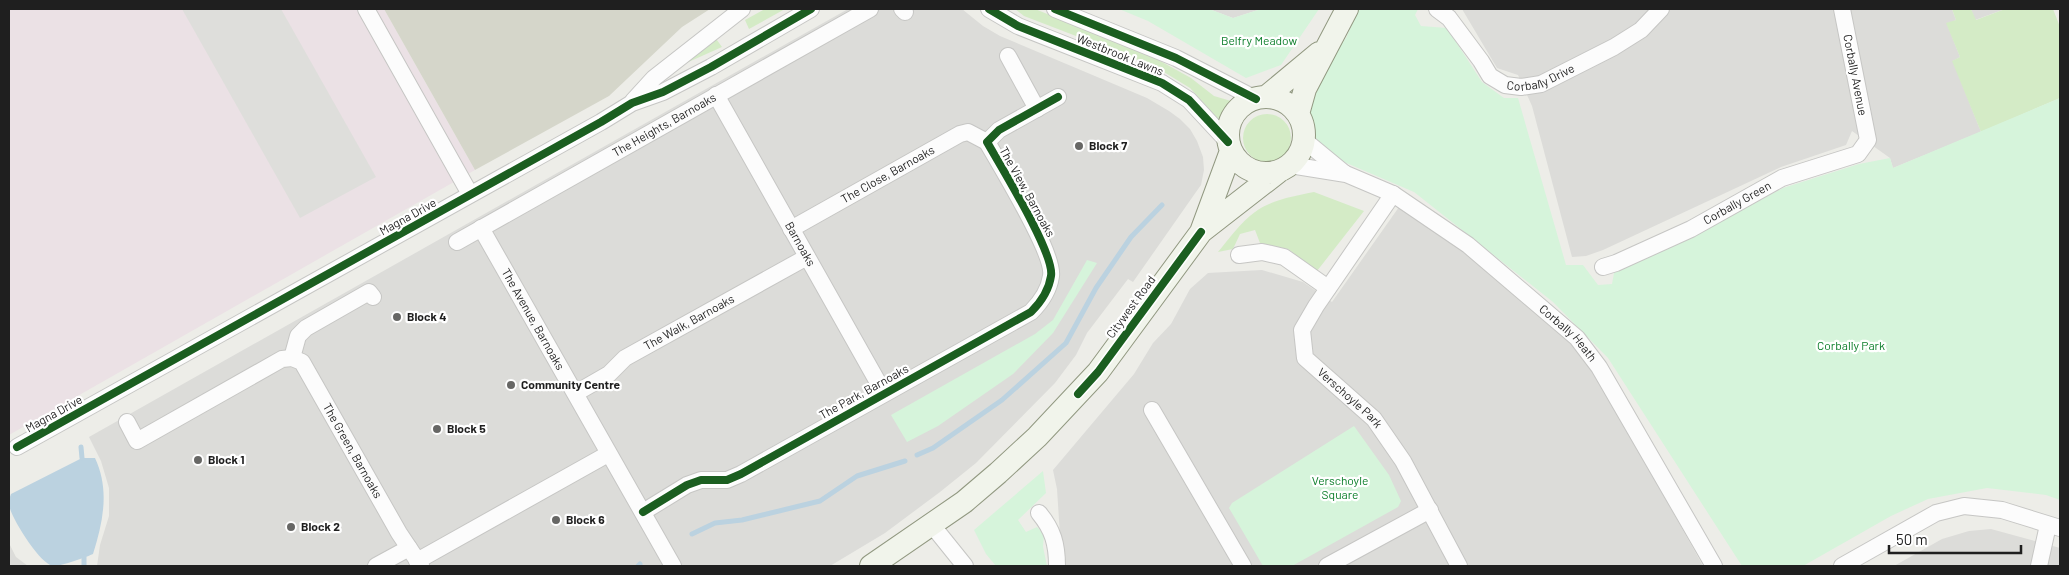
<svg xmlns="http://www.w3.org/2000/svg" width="2069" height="575" viewBox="0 0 2069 575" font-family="Barlow,sans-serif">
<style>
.residential{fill:#dcdcd9}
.industrial{fill:#ebe1e5}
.construction{fill:#d5d6ca}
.grass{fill:#d4ebc6}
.park{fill:#d6f4db}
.parking{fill:#dededb}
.water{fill:#bbd2e0}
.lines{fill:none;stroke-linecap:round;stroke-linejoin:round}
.stream{stroke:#bbd2e0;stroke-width:5}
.street-casing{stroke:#c6c6c4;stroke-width:18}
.secondary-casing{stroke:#919880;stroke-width:24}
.street{stroke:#fcfcfc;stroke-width:16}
.secondary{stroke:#f1f4eb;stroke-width:22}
.cycleway-casing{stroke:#fff;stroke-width:11}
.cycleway{stroke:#1b5e20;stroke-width:8}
.poi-dot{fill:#676765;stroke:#fff;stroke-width:2}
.labels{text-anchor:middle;stroke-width:4.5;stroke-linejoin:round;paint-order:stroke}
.park-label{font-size:12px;fill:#0c7e2a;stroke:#fff}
.street-label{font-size:12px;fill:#1f1f1f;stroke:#fff}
.poi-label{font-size:12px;font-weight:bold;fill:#1f1f1f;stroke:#fff;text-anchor:start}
</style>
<rect width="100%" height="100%" fill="#edede8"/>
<!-- residential -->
<path class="residential" d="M 848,9 L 962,9 L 983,26 L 1000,36 L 1147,98 L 1169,111 L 1180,119 L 1190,129 L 1197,141 L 1203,157 L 1204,170 L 1201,185 L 1196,192 L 1133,282 L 1128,279 L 1087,333 L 1076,355 L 1055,383 L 976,463 L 940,492 L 885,533 L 830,566 L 97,566 L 100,545 L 109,516 L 109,488 L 101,461 L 89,437 Z
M 1209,9 L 1261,9 L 1233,18 Z
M 1462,9 L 1952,9 L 1956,20 L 1947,24 L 1960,57 L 1953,61 L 1981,132 L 1893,168 L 1890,158 L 1852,131 L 1846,145 L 1781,167 L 1603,250 L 1586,256 L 1572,257 L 1532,106 L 1518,75 L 1497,68 Z
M 1971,9 L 2005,9 L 1975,20 Z
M 1399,207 L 1464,250 L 1571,341 L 1594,371 L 1703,566 L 1062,566 L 1057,489 L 1053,470 L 1134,374 L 1153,343 L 1171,324 L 1190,289 L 1208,273 L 1262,270 L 1303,282 L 1332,302 Z
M 1991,529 L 2060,548 L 2060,566 L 1894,566 L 1942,539 L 1969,531 Z
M 9,543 L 16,557 L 28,566 L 9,566 Z"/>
<!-- industrial -->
<path class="industrial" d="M 9,9 L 384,9 L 475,170 L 9,435 Z"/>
<!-- construction -->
<path class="construction" d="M 384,9 L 710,9 L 682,27 L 609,96 L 475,170 Z"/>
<!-- grass -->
<path class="grass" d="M 765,9 L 785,9 L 749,29 L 745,20 Z
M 1015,9 L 1035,9 L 1153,57 L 1191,78 L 1214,96 L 1231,101 L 1219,120 L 1190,88 L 1154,66 L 1024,16 Z
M 1952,9 L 1971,9 L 1976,20 L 2005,9 L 2053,9 L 2060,27 L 2060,98 L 1981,132 L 1952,61 L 1960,57 L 1946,23 L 1956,20 Z
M 714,36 L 722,47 L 675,68 Z
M1243 138a24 24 0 1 1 48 0a24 24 0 1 1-48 0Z
M 1314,192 L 1364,211 L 1317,271 L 1288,249 L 1260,243 L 1255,230 L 1240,234 L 1233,249 L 1218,252 C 1229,239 1240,223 1255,212 C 1271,200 1294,196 1314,192 Z"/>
<!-- park -->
<path class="park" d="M 1119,9 L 1209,9 L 1233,18 L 1261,9 L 1319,9 L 1281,65 L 1246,78 L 1148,21 Z
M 1359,9 L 1418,9 L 1415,15 L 1421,26 L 1447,28 L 1482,82 L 1504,98 L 1518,98 L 1566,265 L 1583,265 L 1598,285 L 1612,284 L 1614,273 L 1709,228 L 1783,188 L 1859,164 L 1890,158 L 1893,168 L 2060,98 L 2060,500 L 2046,495 L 1987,488 L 1928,499 L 1891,516 L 1803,566 L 1742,566 L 1608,358 L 1553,302 L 1414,192 L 1330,156 L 1310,140 L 1303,108 L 1313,81 L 1346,38 Z
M 1087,260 L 1097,263 L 1053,333 L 1013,374 L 938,426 L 907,442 L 891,415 L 1035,334 L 1053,320 Z
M 1354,426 L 1389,475 L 1401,501 L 1398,507 L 1292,566 L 1263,566 L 1229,508 L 1232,503 Z
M 1043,471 L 1046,493 L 1018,520 L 1026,532 L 1037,527 L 1044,534 L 1043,547 L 1047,566 L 996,566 L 986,554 L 974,530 Z"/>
<!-- parking -->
<path class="parking" d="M 182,9 L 281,9 L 376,177 L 300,218 Z"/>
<!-- water -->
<path class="water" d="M 82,458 L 95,458 C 110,490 103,522 93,554 C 87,557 59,567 53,566 C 40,564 11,518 9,505 C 8,502 10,497 11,494 Z"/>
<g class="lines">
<!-- stream -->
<path class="stream" d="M 81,447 L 82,458
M 917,455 L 933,448 L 1002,400 L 1066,343 L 1096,288 L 1131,237 L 1162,205
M 692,534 L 715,523 L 742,520 L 820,501 L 857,476 L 905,461
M 84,557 L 84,566
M 638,566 L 640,564"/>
<defs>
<g id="street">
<path d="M 366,9 L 470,194"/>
<path d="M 902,9 L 905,12"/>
<path d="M 989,9 L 1018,26 L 1162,83 L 1189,100 L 1228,142"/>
<path d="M 1055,9 L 1176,58 L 1256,99"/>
<path id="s1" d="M 1437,9 L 1449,18 L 1481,61 L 1490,76 L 1505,85 L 1521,87 L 1541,84 L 1614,47 L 1641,30 L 1661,9"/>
<path d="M 1008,56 L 1037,109"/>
<path id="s2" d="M 716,95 L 884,393"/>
<path d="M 633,101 L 654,78 L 742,9"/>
<path d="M 1304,140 L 1344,173"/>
<path id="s3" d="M 1290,165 L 1346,174 L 1393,194 L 1468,245 L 1577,338 L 1599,367 L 1714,566"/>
<path id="s4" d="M 1393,194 L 1316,306 L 1302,330 L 1305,358 L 1374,419 L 1403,461 L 1459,566"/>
<path id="s5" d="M 481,228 L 673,566"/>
<path id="s6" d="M 791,229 L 960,134 L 968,132 L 987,142"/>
<path id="s7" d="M 457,242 L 870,9"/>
<path d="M 1239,255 L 1262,252 L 1284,257 L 1328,288"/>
<path id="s8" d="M 1603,267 L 1616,263 L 1691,229 L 1782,178 L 1858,154 L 1868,140 L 1842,9"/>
<path d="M 292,358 L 298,336 L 306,328 L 369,292 L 373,297"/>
<path id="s9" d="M 576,393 L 609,374 L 625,358 L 807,257"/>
<path d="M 1152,410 L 1243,566"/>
<path id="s10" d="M 127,422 L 137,441 L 282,359 L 292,358 L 302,362 L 399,533 L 421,566"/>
<path d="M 17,447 L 601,122 L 632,103 L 663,92 L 711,67 L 811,9"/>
<path d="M 643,512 L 687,485 L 701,480 L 727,480 L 741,474 L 1031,312 C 1041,302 1049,290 1051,276 C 1055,254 1000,165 987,142 L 999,130 L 1058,97"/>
<path d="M 1039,513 C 1053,530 1057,544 1057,566"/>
<path d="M 932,525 L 965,566"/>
<path d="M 417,561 L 608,454"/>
<path d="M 376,566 L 409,548"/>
<path d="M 1327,566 L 1430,510"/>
<path d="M 1842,566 L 1936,513 L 1964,506 L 2002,510 L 2060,528"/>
<path d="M 2039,566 L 2048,525"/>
</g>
<path id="secondary" d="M 1266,97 L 1319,53
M1228 135a38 38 0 1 1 76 0a38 38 0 1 1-76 0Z
M 1298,114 L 1305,89 L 1347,9
M 1202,231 L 1278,172
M 871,566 L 964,502 L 998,473 L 1037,437 L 1098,372 L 1201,232 L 1231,151"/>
</defs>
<!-- street casing -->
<use href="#street" class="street-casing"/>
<!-- secondary casing -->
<use href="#secondary" class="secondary-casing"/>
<!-- street -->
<use href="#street" class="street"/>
<!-- secondary -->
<use href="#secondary" class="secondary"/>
<defs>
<path id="cycleway" d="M 989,9 L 1018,26 L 1162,83 L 1189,100 L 1228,142
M 1055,9 L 1176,58 L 1256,99
M 1078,394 L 1098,372 L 1201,232
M 17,447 L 601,122 L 632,103 L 663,92 L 711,67 L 811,9
M 643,512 L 687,485 L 701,480 L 727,480 L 741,474 L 1031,312 C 1041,302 1049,290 1051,276 C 1055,254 1000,165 987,142 L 999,130 L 1058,97"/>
</defs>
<!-- cycleway casing -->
<use href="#cycleway" class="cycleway-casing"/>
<!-- cycleway -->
<use href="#cycleway" class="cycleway"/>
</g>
<!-- markers -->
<g class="poi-dot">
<circle cx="1079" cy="146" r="5"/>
<circle cx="397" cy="317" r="5"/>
<circle cx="511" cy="385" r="5"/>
<circle cx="437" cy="429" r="5"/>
<circle cx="198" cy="460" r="5"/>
<circle cx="556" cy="520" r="5"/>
<circle cx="291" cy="527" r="5"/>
</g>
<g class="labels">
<!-- park labels -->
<g class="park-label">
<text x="1259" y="45">Belfry Meadow</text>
<text x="1851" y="350">Corbally Park</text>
<text x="1340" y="485">Verschoyle<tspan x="1340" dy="14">Square</tspan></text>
</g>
<!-- street labels -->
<g class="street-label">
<text transform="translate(1120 55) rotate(22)" y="4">Westbrook Lawns</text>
<text dy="4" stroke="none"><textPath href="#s1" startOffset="141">Corbally Drive</textPath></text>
<text transform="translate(1855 75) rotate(79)" y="4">Corbally Avenue</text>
<text dy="4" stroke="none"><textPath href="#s7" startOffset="238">The Heights, Barnoaks</textPath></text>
<text dy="4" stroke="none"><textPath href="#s6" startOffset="111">The Close, Barnoaks</textPath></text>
<text transform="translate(1027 192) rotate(61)" y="4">The View, Barnoaks</text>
<text dy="4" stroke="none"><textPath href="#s8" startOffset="149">Corbally Green</textPath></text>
<text transform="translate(408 217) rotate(-29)" y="4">Magna Drive</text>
<text dy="4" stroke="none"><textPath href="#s2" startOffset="171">Barnoaks</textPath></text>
<text transform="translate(1131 307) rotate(-54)" y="4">Citywest Road</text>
<text dy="4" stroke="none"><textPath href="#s5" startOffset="105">The Avenue, Barnoaks</textPath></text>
<text dy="4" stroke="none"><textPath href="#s9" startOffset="134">The Walk, Barnoaks</textPath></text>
<text dy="4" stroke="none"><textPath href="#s3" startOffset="332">Corbally Heath</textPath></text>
<text transform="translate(864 392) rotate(-29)" y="4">The Park, Barnoaks</text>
<text dy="4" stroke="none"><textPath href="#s4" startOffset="252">Verschoyle Park</textPath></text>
<text transform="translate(54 414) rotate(-29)" y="4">Magna Drive</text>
<text dy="4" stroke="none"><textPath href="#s10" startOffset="311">The Green, Barnoaks</textPath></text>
</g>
<!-- poi labels -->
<g class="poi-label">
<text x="1089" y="150">Block 7</text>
<text x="407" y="321">Block 4</text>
<text x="521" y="389">Community Centre</text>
<text x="447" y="433">Block 5</text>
<text x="208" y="464">Block 1</text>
<text x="566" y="524">Block 6</text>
<text x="301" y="531">Block 2</text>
</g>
</g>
<!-- border -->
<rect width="2069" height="575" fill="none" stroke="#1f1f1f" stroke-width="20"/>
<!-- scale -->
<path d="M1889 545v8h132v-8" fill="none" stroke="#1f1f1f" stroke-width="2.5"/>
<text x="1896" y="545" font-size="15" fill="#1f1f1f" stroke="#ffffff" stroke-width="4" paint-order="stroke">50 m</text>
</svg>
